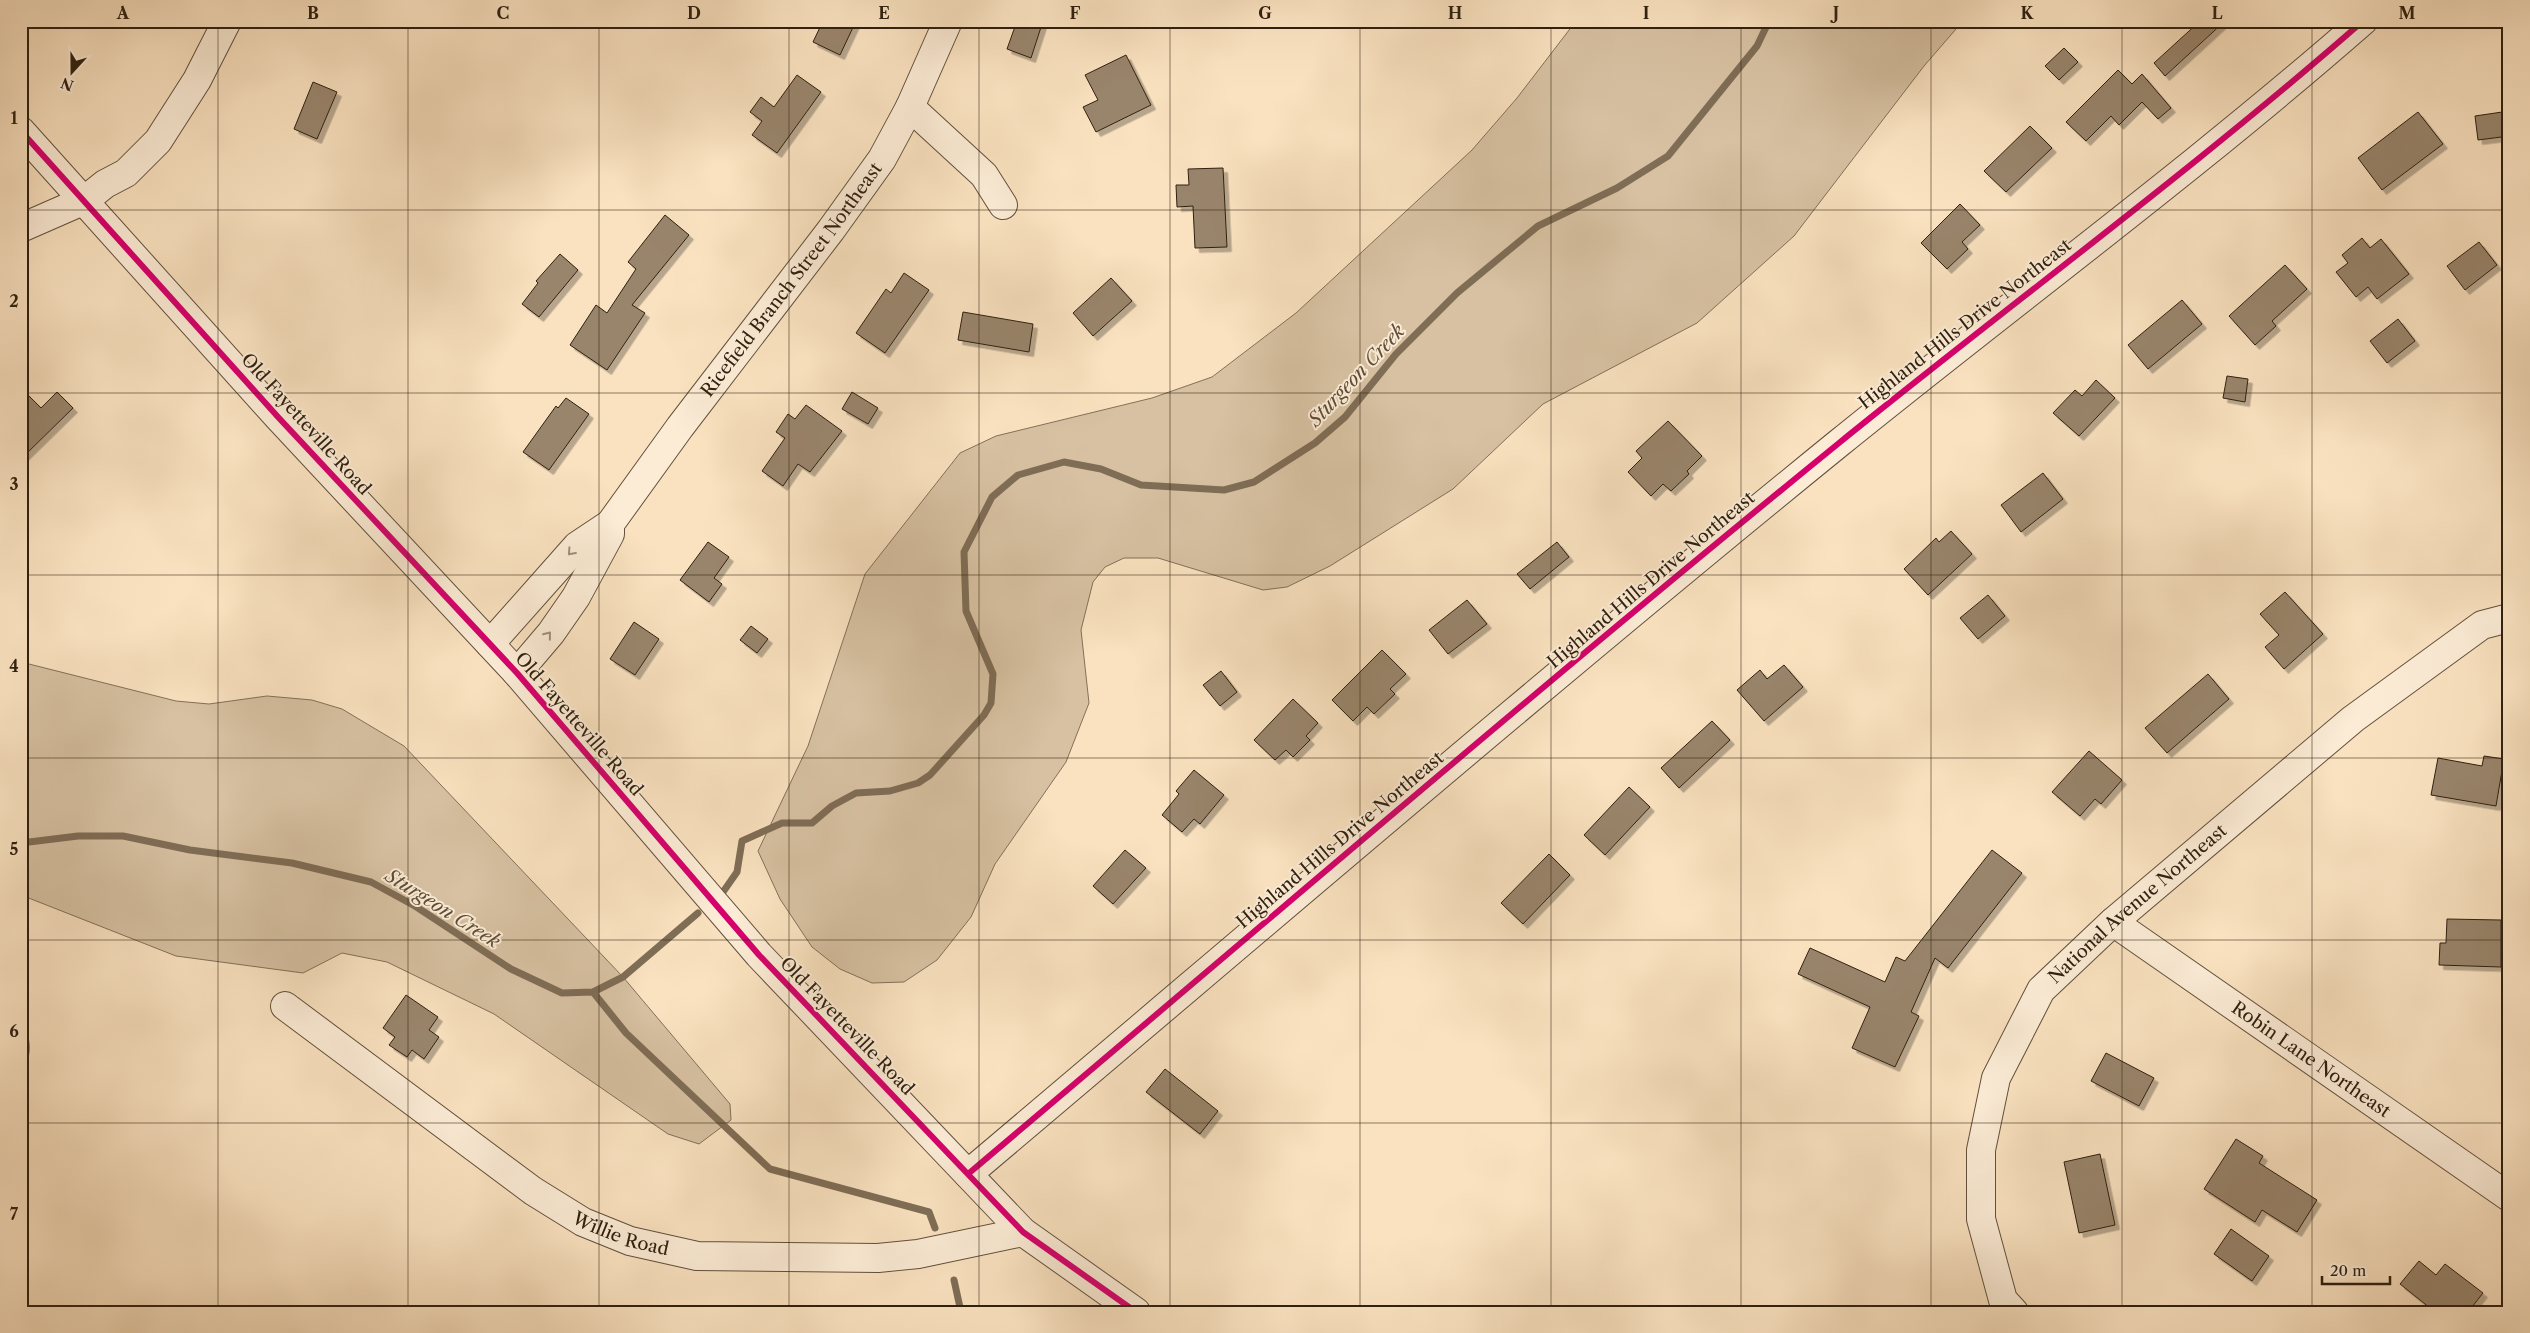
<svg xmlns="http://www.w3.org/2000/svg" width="2530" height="1333" viewBox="0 0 2530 1333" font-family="'Libre Caslon Text',serif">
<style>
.green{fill:#d7c1a2;stroke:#837059}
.water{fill:#b5a084;stroke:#7f6d56}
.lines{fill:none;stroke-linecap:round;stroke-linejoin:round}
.stream{stroke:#7f6d56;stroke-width:7}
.building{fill:#99856c;stroke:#2f2010;filter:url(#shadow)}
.minor-casing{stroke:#62503c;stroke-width:30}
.minor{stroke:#fcecd6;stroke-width:28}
.cycleway-casing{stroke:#fcecd6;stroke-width:9}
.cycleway{stroke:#d6006c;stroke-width:6}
.oneway{stroke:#a0907d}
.grid{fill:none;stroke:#2f2010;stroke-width:1;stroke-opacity:0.55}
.labels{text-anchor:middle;stroke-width:4;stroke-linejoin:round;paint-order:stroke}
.street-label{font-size:18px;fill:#2f2010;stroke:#fcecd6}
.water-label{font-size:19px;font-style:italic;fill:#5e4d39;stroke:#fcecd6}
.neatline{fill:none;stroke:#2f2010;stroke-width:2}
.grid-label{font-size:16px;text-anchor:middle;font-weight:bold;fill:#2f2010}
</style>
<defs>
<filter id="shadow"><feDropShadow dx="4.5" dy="4.5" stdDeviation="0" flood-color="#0004"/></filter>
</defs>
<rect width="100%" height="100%" fill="#fae2c0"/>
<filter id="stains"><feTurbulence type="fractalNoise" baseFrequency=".004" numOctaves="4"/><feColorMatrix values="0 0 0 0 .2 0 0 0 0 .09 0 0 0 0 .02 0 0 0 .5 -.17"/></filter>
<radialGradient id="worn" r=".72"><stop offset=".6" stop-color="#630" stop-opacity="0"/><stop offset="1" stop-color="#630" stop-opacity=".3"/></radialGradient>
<!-- green -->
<path class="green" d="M 1576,21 L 1963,21 L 1924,66 L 1794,236 L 1697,323 L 1543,404 L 1453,489 L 1330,566 L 1287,587 L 1263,590 L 1158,558 L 1124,558 L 1105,567 L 1093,582 L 1081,630 L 1089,703 L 1066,762 L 995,864 L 971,917 L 937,960 L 904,982 L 872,983 L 840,969 L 812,947 L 780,899 L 758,851 L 808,746 L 865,574 L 960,453 L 996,436 L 1152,398 L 1212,377 L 1296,313 L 1472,150 L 1517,98 Z
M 21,662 L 176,701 L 209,704 L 267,696 L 312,700 L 342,709 L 404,746 L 623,977 L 730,1104 L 731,1120 L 699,1144 L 668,1134 L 494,1014 L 387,962 L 342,953 L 303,973 L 176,956 L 21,895 Z"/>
<!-- water -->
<path class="water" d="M 21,1020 C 31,1037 33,1056 21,1073 Z"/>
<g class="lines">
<!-- stream -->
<path class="stream" d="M 21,843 L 78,836 L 123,836 L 190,850 L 292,863 L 371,882 L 415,906 L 511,969 L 562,993 L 593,992 L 623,977 L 698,913
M 723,892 L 737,872 L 742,841 L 782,823 L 812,823 L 832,806 L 856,793 L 890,791 L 918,783 L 930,775 L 984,715 L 991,703 L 993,674 L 966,611 L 964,552 L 992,497 L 1018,475 L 1064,462 L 1101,469 L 1141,485 L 1224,490 L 1254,482 L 1315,443 L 1345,417 L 1396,354 L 1457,293 L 1538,226 L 1617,188 L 1668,156 L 1757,46 L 1769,21
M 593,992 L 626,1033 L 770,1169 L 929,1212 L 935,1228
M 954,1280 L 961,1312"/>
</g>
<!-- building -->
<path class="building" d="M 823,21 L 856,21 L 840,55 L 813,42 Z
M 1017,21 L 1043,21 L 1031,58 L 1007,49 Z
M 2200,21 L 2225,21 L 2165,76 L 2154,63 Z
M 2064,48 L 2078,62 L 2059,80 L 2045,66 Z
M 1126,55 L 1151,105 L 1096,132 L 1083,107 L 1098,100 L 1085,75 Z
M 2118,70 L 2132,84 L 2142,74 L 2171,108 L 2158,119 L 2142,102 L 2119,125 L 2111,116 L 2086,141 L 2066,122 Z
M 797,75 L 821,92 L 777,153 L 752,135 L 762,121 L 750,112 L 761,97 L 774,107 Z
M 313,82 L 337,92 L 317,139 L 294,129 Z
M 2509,111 L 2509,136 L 2478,140 L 2475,116 Z
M 2418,112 L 2443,144 L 2382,190 L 2358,158 Z
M 2030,126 L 2052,148 L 2006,192 L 1984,171 Z
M 1223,168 L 1227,247 L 1195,248 L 1193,206 L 1177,207 L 1176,185 L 1189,185 L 1188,169 Z
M 1960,204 L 1980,225 L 1962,242 L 1968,249 L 1947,269 L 1921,243 Z
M 665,215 L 689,235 L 632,305 L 645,313 L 607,370 L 570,345 L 596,305 L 607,313 L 636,269 L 628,262 Z
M 2362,238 L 2370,248 L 2381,239 L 2409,274 L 2377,299 L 2368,287 L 2356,297 L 2336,272 L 2348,263 L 2342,255 Z
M 2479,242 L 2497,265 L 2465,290 L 2447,266 Z
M 560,254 L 578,270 L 539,317 L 522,304 L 538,283 L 536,281 Z
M 2285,265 L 2307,289 L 2272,321 L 2276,326 L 2255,345 L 2229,316 Z
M 904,273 L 929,290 L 885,353 L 856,333 L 886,289 L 891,293 Z
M 1111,278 L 1132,301 L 1093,336 L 1073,313 Z
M 2182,300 L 2202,324 L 2148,369 L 2128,345 Z
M 963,312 L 1033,324 L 1029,352 L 958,340 Z
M 2398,319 L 2415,341 L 2387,363 L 2370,341 Z
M 2227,376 L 2248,379 L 2245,402 L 2223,398 Z
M 2096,380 L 2115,398 L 2079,436 L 2053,413 L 2075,390 L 2082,396 Z
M 21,388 L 41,408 L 57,392 L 73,408 L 21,459 Z
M 852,392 L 878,408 L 868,424 L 842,409 Z
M 566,398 L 589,414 L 549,470 L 523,452 L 556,406 L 558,408 Z
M 806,405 L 842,431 L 810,472 L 798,464 L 783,486 L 762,471 L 785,438 L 776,432 L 788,414 L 795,419 Z
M 1668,421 L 1702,456 L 1687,471 L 1689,474 L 1671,491 L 1663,484 L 1651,496 L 1628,472 L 1642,458 L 1636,451 Z
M 2043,473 L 2063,499 L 2021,532 L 2001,505 Z
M 1951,531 L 1972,554 L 1928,595 L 1904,569 L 1936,538 L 1939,542 Z
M 708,542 L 729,557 L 714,578 L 722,584 L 709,602 L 680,580 Z
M 1557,542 L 1569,557 L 1530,589 L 1517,574 Z
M 2285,592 L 2323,634 L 2284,669 L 2265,647 L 2279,635 L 2260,614 Z
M 1988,595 L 2005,616 L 1978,639 L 1960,618 Z
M 1467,600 L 1487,624 L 1448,654 L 1429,630 Z
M 634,622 L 659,639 L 635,675 L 610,659 Z
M 751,626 L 768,639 L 757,653 L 740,640 Z
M 1382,650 L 1406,674 L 1390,689 L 1395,694 L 1374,714 L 1367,707 L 1353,721 L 1332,700 Z
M 1784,665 L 1803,687 L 1764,721 L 1737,690 L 1760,670 L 1767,679 Z
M 1221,671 L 1237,692 L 1220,706 L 1203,685 Z
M 2208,674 L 2229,699 L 2167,753 L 2145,728 Z
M 1293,699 L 1318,723 L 1306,736 L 1310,740 L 1293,757 L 1286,750 L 1275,760 L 1254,740 Z
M 1712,721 L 1730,740 L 1679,788 L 1661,768 Z
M 2089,751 L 2122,780 L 2101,804 L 2095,799 L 2080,816 L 2052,792 Z
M 2484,756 L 2504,759 L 2496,806 L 2431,795 L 2438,758 L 2482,766 Z
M 1194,770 L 1224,795 L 1200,824 L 1194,819 L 1182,832 L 1162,815 L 1179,794 L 1176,791 Z
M 1629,787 L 1650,807 L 1605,855 L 1584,835 Z
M 1125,850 L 1146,868 L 1113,904 L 1093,886 Z
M 1992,850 L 2022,873 L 1948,968 L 1935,958 L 1911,1012 L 1919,1016 L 1895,1067 L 1852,1048 L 1870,1007 L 1798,974 L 1810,948 L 1885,982 L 1896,957 L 1905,961 Z
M 1549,854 L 1570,875 L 1523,924 L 1501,903 Z
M 2447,919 L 2501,920 L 2501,967 L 2439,965 L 2440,943 L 2446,943 Z
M 406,995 L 438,1017 L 429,1030 L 439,1037 L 424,1059 L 412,1050 L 407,1057 L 389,1045 L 395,1037 L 383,1028 Z
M 2106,1053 L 2154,1078 L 2139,1106 L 2091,1081 Z
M 1165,1069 L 1218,1111 L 1200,1134 L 1146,1092 Z
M 2236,1139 L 2263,1156 L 2259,1163 L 2317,1200 L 2297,1232 L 2262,1210 L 2255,1222 L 2204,1189 Z
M 2100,1154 L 2115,1225 L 2079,1233 L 2064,1162 Z
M 2231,1229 L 2269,1256 L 2252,1281 L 2214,1254 Z
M 2419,1261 L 2436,1275 L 2445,1264 L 2483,1293 L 2468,1312 L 2435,1312 L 2400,1284 Z"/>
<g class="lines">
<defs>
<g id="minor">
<path d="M 910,107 L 984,175 L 1003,205"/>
<path d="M 21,131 L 278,417 L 517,673 L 759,955 L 1023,1232 L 1136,1312"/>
<path d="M 21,228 L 85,200 L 105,184 L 126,173 L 158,141 L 197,80 L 227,21"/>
<path id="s1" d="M 490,644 L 577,546 L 610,524 L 680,427 L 831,230 L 882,159 L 910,107 L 948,21"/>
<path d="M 517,673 L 551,633 L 576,597 L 610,534 L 610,524"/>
<path id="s2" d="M 2113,922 L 2509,1197"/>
<path id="s3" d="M 285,1006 L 533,1191 L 583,1222 L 630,1241 L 697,1256 L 878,1258 L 918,1254 L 1023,1232"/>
<path d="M 968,1174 C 1257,930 1545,682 1839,443 C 2013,302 2194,169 2363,21"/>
<path id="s4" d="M 2014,1312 L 2003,1300 L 1981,1219 L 1981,1150 L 1996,1078 L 2041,990 L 2113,922 L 2353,719 L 2482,625 L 2509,618"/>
</g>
</defs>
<!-- minor casing -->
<use href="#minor" class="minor-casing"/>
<!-- minor -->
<use href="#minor" class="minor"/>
<defs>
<path id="cycleway" d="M 21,131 L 278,417 L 517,673 L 759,955 L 1023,1232 L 1136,1312
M 968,1174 C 1257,930 1545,682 1839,443 C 2013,302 2194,169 2363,21"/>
</defs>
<!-- cycleway casing -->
<use href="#cycleway" class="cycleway-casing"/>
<!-- cycleway -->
<use href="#cycleway" class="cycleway"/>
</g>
<!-- one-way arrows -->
<defs><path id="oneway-chevron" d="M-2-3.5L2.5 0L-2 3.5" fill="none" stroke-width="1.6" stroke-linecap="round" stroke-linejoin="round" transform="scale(1.25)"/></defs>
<g class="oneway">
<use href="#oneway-chevron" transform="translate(571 552) rotate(132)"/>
<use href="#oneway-chevron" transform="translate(548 635) rotate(-51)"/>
</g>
<!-- grid -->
<path class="grid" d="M 218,21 L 218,1312M 408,21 L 408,1312M 599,21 L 599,1312M 789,21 L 789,1312M 979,21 L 979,1312M 1170,21 L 1170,1312M 1360,21 L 1360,1312M 1551,21 L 1551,1312M 1741,21 L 1741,1312M 1931,21 L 1931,1312M 2122,21 L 2122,1312M 2312,21 L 2312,1312M 21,210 L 2509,210M 21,393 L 2509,393M 21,575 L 2509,575M 21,758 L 2509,758M 21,940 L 2509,940M 21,1123 L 2509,1123"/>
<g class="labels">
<!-- street labels -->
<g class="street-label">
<text dy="6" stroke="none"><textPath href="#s1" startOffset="475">Ricefield Branch Street Northeast</textPath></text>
<text transform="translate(1965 324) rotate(-38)" y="6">Highland Hills Drive Northeast</text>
<text transform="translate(306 424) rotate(48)" y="6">Old Fayetteville Road</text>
<text transform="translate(1651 580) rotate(-40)" y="6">Highland Hills Drive Northeast</text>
<text transform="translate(579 724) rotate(49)" y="6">Old Fayetteville Road</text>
<text transform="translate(1340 840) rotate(-40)" y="6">Highland Hills Drive Northeast</text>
<text dy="6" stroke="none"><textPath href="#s4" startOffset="471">National Avenue Northeast</textPath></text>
<text transform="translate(847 1026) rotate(46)" y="6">Old Fayetteville Road</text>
<text dy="6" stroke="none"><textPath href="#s2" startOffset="241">Robin Lane Northeast</textPath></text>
<text dy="6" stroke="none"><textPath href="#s3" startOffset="408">Willie Road</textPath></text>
</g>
<!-- water labels -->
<g class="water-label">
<text transform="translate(1356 375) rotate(-47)" y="7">Sturgeon Creek</text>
<text transform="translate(443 908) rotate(32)" y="7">Sturgeon Creek</text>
</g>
</g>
<!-- margin -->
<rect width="2530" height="1333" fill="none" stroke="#fae2c0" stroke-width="55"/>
<!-- north arrow -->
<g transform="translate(72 72) rotate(201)" stroke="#fcecd6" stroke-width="4" paint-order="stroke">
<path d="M0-4L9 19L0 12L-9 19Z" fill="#2f2010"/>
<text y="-8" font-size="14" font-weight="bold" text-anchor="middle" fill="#2f2010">N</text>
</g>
<!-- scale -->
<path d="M2322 1276v8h68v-8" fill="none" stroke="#2f2010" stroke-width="2.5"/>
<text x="2330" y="1276" font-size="15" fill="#2f2010" stroke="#fcecd6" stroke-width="4" paint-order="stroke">20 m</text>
<rect x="28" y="28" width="2474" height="1278" class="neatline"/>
<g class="grid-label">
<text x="123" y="19">A</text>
<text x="313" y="19">B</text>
<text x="503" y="19">C</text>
<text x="694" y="19">D</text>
<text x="884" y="19">E</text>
<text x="1075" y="19">F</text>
<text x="1265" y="19">G</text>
<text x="1455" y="19">H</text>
<text x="1646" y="19">I</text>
<text x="1836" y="19">J</text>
<text x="2027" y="19">K</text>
<text x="2217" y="19">L</text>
<text x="2407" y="19">M</text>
<text x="14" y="124">1</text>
<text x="14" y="307">2</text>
<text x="14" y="490">3</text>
<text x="14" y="672">4</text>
<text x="14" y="855">5</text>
<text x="14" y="1037">6</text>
<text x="14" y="1220">7</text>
</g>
<rect width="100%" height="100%" filter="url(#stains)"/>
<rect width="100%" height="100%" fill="url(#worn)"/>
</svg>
